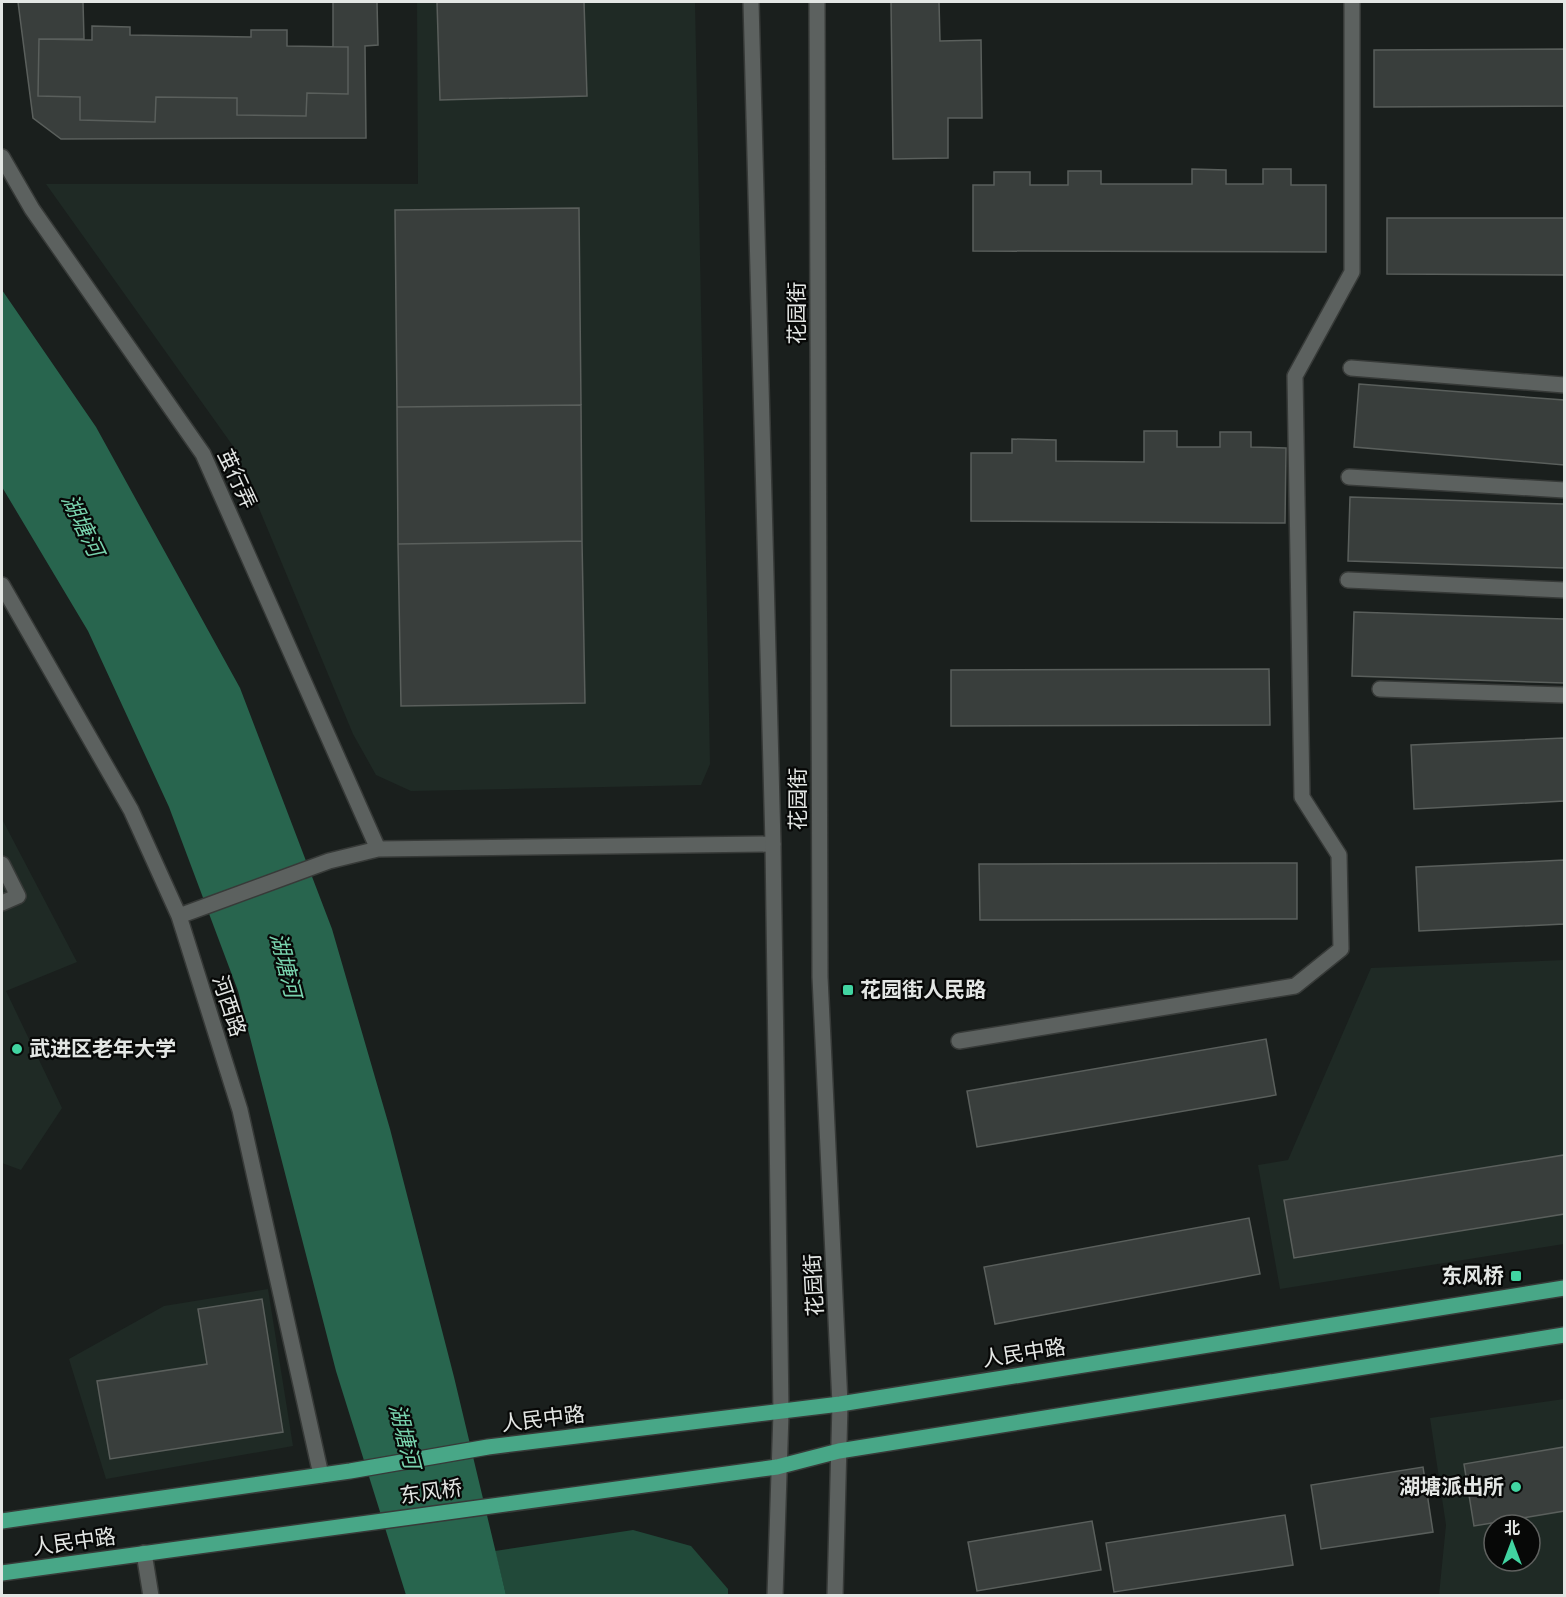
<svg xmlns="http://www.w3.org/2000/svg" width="1566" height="1597" viewBox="0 0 1566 1597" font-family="Karla,'Noto Sans SC',sans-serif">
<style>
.built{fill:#1f2a25;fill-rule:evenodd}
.green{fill:#214939}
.water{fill:#28654e}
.building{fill:#393e3c;stroke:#5a5f5c;stroke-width:1.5}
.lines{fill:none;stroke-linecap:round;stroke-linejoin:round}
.service-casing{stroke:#373a38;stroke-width:18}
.minor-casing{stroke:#373a38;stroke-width:18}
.secondary-casing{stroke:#373a38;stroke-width:18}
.primary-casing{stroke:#373a38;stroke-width:18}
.service{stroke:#5c615f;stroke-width:15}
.minor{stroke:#5c615f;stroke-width:15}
.secondary{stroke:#5c615f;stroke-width:15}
.primary{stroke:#48a787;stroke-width:15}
.poi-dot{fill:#41d4a1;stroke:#070807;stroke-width:2}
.labels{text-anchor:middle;stroke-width:4.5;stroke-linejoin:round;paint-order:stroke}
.street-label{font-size:21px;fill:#e3e6e4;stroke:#070807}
.poi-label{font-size:21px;font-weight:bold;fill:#e3e6e4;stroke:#070807;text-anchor:start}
.water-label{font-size:22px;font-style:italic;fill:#79d4ae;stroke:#070807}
</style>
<rect width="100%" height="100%" fill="#1a1f1d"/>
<!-- built -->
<path class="built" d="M 417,2 L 695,2 L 710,764 L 701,785 L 411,791 L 376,775 L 353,734 L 233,446 L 46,184 L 418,184 Z
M 2,819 L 77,962 L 6,991 L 62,1108 L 21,1170 L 2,1163 Z
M 1564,960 L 1564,1244 L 1280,1289 L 1258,1165 L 1288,1160 L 1371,968 Z
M 268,1289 L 293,1446 L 106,1479 L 69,1359 L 164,1306 Z
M 1564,1399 L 1564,1595 L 1439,1595 L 1446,1525 L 1430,1418 ZM 1494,1525 L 1530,1525 L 1530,1561 L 1494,1561 Z"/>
<!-- green -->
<path class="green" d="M 633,1530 L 691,1546 L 728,1589 L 728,1595 L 506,1595 L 495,1551 Z"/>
<!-- water -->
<path class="water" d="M 2,290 L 96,427 L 240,688 L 332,929 L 390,1129 L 454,1377 L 506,1595 L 406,1595 L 336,1371 L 238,991 L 169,807 L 88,631 L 2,487 Z"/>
<!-- building -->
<path class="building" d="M 18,2 L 83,2 L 84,39 L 39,39 L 38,96 L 80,97 L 80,120 L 155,122 L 156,97 L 237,98 L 237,115 L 306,116 L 307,93 L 348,94 L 348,47 L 333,47 L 333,2 L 377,2 L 378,45 L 365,46 L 366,138 L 61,139 L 33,118 Z
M 437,2 L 584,2 L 587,96 L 440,100 Z
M 891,2 L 939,2 L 940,41 L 981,40 L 982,118 L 948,118 L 948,158 L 893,159 Z
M 92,26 L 130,27 L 130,35 L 251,37 L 251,30 L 287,30 L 287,46 L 348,47 L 348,94 L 307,93 L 306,116 L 237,115 L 237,98 L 156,97 L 155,122 L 80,120 L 80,97 L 38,96 L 39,39 L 92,40 Z
M 1564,49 L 1564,106 L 1374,107 L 1374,50 Z
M 1192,169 L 1226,170 L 1226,184 L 1263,184 L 1263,169 L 1291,169 L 1291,185 L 1326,185 L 1326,252 L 973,251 L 973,185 L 994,185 L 994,172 L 1030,172 L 1030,185 L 1068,185 L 1068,171 L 1101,171 L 1101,184 L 1192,184 Z
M 579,208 L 581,405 L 397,407 L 395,210 Z
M 1387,218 L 1564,218 L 1564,275 L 1387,274 Z
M 1359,384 L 1564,400 L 1564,465 L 1354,447 Z
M 581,405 L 582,541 L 398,544 L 397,407 Z
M 1144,431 L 1177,431 L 1177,447 L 1220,447 L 1220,432 L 1251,432 L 1251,447 L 1286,448 L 1285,523 L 971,521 L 971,453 L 1012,453 L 1012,439 L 1056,440 L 1056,461 L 1144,462 Z
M 1350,497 L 1564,504 L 1564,568 L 1348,561 Z
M 582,541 L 585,703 L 401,706 L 398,544 Z
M 1354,612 L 1564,619 L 1564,683 L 1352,676 Z
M 1269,669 L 1270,725 L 951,726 L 951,670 Z
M 1564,738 L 1564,801 L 1414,809 L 1411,745 Z
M 1564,860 L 1564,924 L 1419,931 L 1416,867 Z
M 1297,863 L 1297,919 L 980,920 L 979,864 Z
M 1266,1039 L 1276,1095 L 977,1147 L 967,1091 Z
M 1564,1155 L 1564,1214 L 1294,1258 L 1284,1200 Z
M 1249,1218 L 1260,1274 L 995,1324 L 984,1267 Z
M 262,1299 L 283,1432 L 110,1459 L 97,1381 L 207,1364 L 198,1309 Z
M 1564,1447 L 1564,1511 L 1474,1526 L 1464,1464 Z
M 1423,1467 L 1433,1532 L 1321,1549 L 1311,1485 Z
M 1285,1515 L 1293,1565 L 1114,1592 L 1106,1543 Z
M 1092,1521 L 1101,1570 L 977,1591 L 968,1542 Z"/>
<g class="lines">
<defs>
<path id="service" d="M 1351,368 L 1564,385
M 1349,477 L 1564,490
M 1348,580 L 1564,590
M 1380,689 L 1564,695
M 2,864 L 18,896 L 2,903
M 959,1041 L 1295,986 L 1341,949 L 1339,855 L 1302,797 L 1295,376 L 1352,272 L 1352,2
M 144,1553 L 151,1596"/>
<path id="minor" d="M 2,157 L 32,209 L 203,454 L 378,849
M 2,585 L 131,810 L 179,916 L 240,1110 L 321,1475
M 179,916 L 329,861 L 378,849 L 773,844"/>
<path id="secondary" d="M 751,2 L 773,844 L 781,1413 L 775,1596
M 817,2 L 820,977 L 840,1404 L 835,1596"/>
<path id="primary" d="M 2,1521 L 350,1471 L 488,1447 L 840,1404 L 1564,1288
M 2,1573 L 777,1467 L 839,1451 L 1564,1335"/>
</defs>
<!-- service casing -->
<use href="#service" class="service-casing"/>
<!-- minor casing -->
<use href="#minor" class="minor-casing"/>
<!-- secondary casing -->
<use href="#secondary" class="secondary-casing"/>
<!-- primary casing -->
<use href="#primary" class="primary-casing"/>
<!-- service -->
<use href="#service" class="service"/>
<!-- minor -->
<use href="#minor" class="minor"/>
<!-- secondary -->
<use href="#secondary" class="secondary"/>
<!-- primary -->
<use href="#primary" class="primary"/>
</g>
<!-- markers -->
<g class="poi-dot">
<rect x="842" y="984" width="12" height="12" rx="3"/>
<circle cx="17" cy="1049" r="6"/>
<rect x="1510" y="1270" width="12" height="12" rx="3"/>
<circle cx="1516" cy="1487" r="6"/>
</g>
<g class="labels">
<!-- street labels -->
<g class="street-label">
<text transform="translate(797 313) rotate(-90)" y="7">花园街</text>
<text transform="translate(237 479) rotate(65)" y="7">茧行弄</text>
<text transform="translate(798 799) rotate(-90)" y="7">花园街</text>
<text transform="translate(229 1006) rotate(72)" y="7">河西路</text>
<text transform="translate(814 1285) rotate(-93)" y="7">花园街</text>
<text transform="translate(1024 1353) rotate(-9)" y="7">人民中路</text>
<text transform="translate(543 1419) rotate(-7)" y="7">人民中路</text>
<text transform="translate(431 1492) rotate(-8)" y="7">东风桥</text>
<text transform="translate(74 1542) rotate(-8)" y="7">人民中路</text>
</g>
<!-- poi labels -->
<g class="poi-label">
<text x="860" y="997">花园街人民路</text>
<text x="29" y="1056">武进区老年大学</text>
<text x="1504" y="1283" text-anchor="end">东风桥</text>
<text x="1504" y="1494" text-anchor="end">湖塘派出所</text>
</g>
<!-- water labels -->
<g class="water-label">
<text transform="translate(83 525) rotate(64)" y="8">湖塘河</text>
<text transform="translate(286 965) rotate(76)" y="8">湖塘河</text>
<text transform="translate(405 1436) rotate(76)" y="8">湖塘河</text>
</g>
</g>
<!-- border -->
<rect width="1566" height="1597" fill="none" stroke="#e3e6e4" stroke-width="6"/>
<!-- north arrow -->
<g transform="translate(1512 1543)"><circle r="28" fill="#070807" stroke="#5f615f" stroke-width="1.5"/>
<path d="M0-4.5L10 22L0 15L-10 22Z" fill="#41d4a1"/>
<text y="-9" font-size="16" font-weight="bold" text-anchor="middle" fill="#e3e6e4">北</text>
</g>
</svg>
